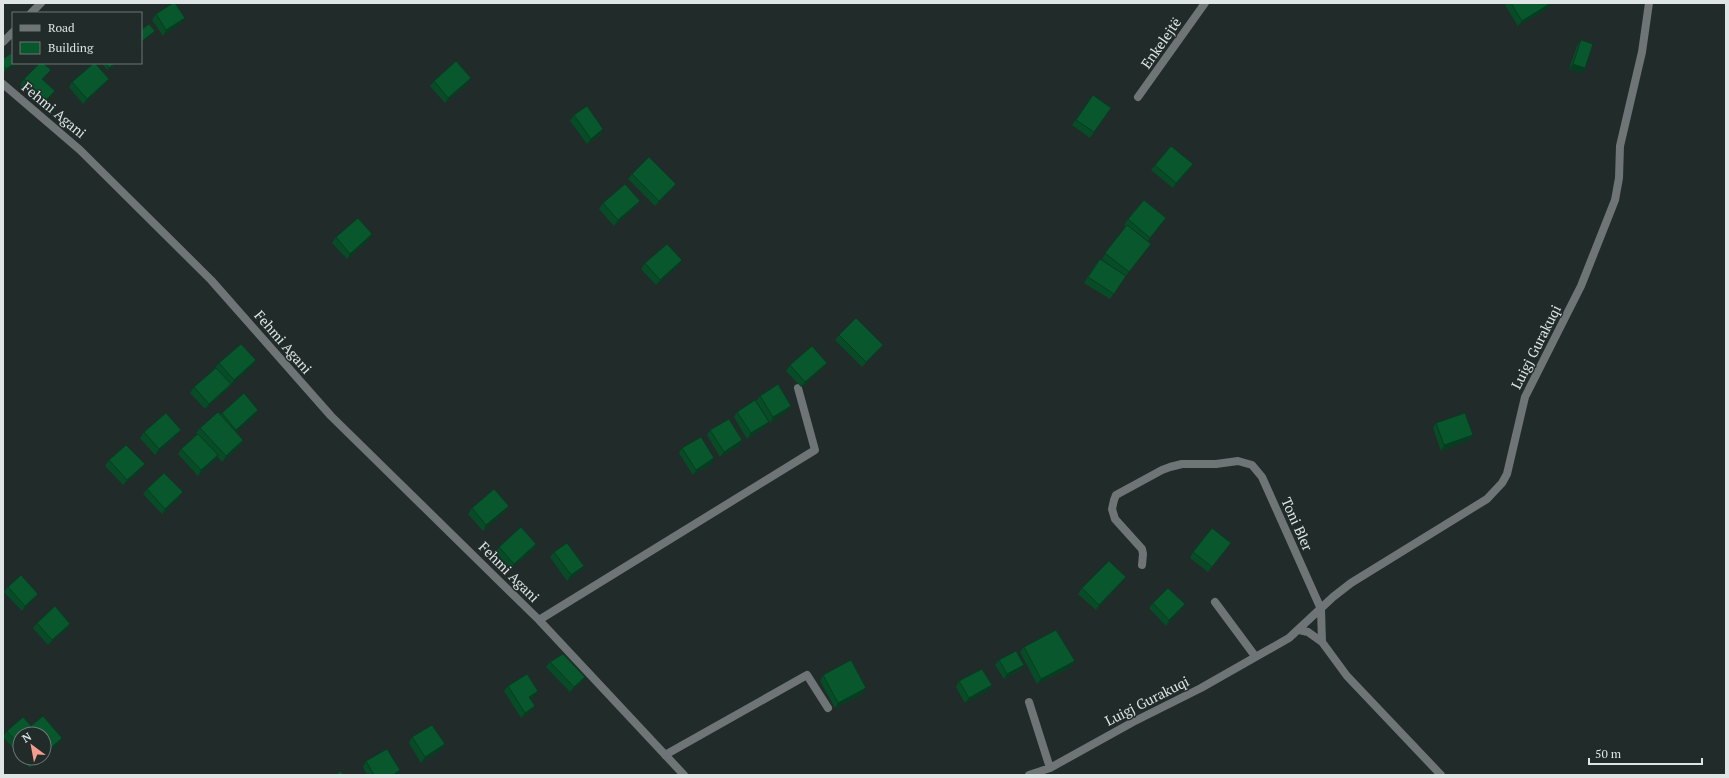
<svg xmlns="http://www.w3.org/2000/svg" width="1729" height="778" viewBox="0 0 1729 778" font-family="'PT Serif',serif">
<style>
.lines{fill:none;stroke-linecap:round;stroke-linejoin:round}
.street{stroke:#6f7476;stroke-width:8}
.wall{fill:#084b27}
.shaded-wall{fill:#063d20}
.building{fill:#09572d;stroke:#063d20}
.labels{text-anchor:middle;stroke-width:3;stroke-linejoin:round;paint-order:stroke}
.street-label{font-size:14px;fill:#dee5e4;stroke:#212c2a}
</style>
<rect width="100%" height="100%" fill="#212c2a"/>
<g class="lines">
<!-- street -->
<path class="street" d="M 31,13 L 41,3
M 3,42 L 13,32
M 3,84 L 80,150 L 211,280 L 331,416 L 539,620 L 684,775
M 1138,97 L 1205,3
M 1142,565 L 1143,554 L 1142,549 L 1115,519 L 1112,509 L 1114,500 L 1116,495 L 1162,470 L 1170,467 L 1182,464 L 1216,464 L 1238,461 L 1252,465 L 1262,477 L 1321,609 L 1322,642 L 1347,676 L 1441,775
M 1215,602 L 1255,656
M 539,620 L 815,450 L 798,388
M 1299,630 L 1308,632 L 1322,642
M 1029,702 L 1050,768
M 665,755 L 807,675 L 828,708
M 1029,775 L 1050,768 L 1133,722 L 1201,688 L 1289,638 L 1333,597 L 1351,583 L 1487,499 L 1502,483 L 1507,474 L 1525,397 L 1581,286 L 1615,200 L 1619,178 L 1620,146 L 1642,52 L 1649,3"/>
</g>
<!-- wall -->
<path class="wall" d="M 1506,3 L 1551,3 L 1548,8 L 1518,26 L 1505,5 Z
M 156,14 L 185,18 L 181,23 L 163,36 L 152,20 Z
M 1581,40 L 1581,73 L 1569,69 L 1577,46 Z
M 3,59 L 13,63 L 4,72 L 3,70 Z
M 102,63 L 117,63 L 107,70 Z
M 47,75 L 43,80 L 55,91 L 51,96 L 43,105 L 20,85 L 24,79 Z
M 471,78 L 467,84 L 445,103 L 430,86 L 434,81 Z
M 109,79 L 105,84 L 83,104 L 69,87 L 72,82 Z
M 1093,95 L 1111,108 L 1090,138 L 1072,125 Z
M 574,115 L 603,129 L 600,135 L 587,144 L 570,121 Z
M 1193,164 L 1190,169 L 1173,188 L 1151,170 L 1155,165 Z
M 632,174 L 672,189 L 655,206 L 628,179 Z
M 640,201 L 636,206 L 614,226 L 599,209 L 603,203 Z
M 1166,218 L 1148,241 L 1147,249 L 1125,277 L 1110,299 L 1084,283 L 1096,264 L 1112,267 L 1102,259 L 1126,226 L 1124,225 L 1128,219 Z
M 336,237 L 369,240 L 347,259 L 332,243 Z
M 682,260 L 678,266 L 656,285 L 641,269 L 645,263 Z
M 839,335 L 883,345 L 879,350 L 862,367 L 835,340 Z
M 256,360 L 252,366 L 231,385 L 227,390 L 205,409 L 190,393 L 194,387 L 215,368 L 219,363 Z
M 827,363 L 823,368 L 801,387 L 786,371 L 790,365 Z
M 760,396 L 791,406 L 787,411 L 770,423 L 756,401 Z
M 258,410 L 255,415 L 236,432 L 243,440 L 240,446 L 222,462 L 217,456 L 214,461 L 198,476 L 178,454 L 181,449 L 197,434 L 196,433 L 200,428 L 220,415 L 222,413 Z
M 737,412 L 765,427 L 747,439 L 734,417 Z
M 1436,423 L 1473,435 L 1469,440 L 1441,451 L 1433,428 Z
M 710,430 L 742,440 L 739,446 L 720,457 L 707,435 Z
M 144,432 L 177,435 L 155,455 L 140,438 Z
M 682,448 L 711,464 L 693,475 L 679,453 Z
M 109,460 L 141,470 L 123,485 L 105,466 Z
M 147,489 L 179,498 L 162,514 L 143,494 Z
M 509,506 L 505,511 L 483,531 L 468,514 L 472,508 Z
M 1231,543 L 1208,572 L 1190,558 L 1193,552 Z
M 536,544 L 533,550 L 510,569 L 496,552 L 499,547 Z
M 554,552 L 580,571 L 567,581 L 550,557 Z
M 1122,582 L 1096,610 L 1078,594 L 1082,588 Z
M 8,587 L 38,594 L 34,599 L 22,611 L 4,592 Z
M 1153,603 L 1185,604 L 1181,610 L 1166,626 L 1149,608 Z
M 37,623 L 70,624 L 67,629 L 48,645 L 33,628 Z
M 1024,647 L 1071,667 L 1037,684 L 1020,652 Z
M 999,660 L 1024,665 L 1020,670 L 1004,679 L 995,665 Z
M 550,662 L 582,682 L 570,692 L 546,667 Z
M 823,675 L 862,694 L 835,708 L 820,681 Z
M 959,681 L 992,685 L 988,691 L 965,703 L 956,687 Z
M 508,686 L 534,697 L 530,699 L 535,706 L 531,711 L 521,718 L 504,691 Z
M 43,716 L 62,738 L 58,744 L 44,756 L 44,734 L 20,734 L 20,756 L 3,737 L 7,731 L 23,717 L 31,726 Z
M 412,737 L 442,749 L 421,763 L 409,743 Z
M 22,758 L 42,758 L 30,768 Z
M 366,761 L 400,770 L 397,775 L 367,775 L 363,767 Z"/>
<!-- shaded-wall -->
<path class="shaded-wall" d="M 1551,3 L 1548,8 L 1518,26 L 1522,21 Z
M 185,18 L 181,23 L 163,36 L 166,30 Z
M 155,31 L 153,34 L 141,43 L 141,42 Z
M 15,63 L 17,63 L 4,72 L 6,69 Z
M 115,63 L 117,63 L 107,70 L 109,68 Z
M 1573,64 L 1585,68 L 1581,73 L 1569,69 Z
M 51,70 L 47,75 L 38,84 L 42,79 Z
M 471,78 L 467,84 L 445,103 L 448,98 Z
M 109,79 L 105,84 L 83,104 L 87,99 Z
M 55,91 L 51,96 L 43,105 L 46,100 Z
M 603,129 L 600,135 L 587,144 L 591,139 Z
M 1193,164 L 1190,169 L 1173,188 L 1176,183 Z
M 676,184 L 672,189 L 655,206 L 659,201 Z
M 640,201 L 636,206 L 614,226 L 618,220 Z
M 1166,218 L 1162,224 L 1146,243 Z
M 372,234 L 369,240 L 347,259 L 350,254 Z
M 682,260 L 678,266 L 656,285 L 660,280 Z
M 883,345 L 879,350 L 862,367 L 866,362 Z
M 256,360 L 252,366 L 231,385 L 227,390 L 205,409 L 209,404 L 231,385 L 234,380 Z
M 827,363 L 823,368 L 801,387 L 805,382 Z
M 791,406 L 787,411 L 770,423 L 773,417 Z
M 258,410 L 255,415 L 233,435 L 236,430 Z
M 769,422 L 765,427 L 747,439 L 751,433 Z
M 181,430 L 177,435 L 155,455 L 159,449 Z
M 1473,435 L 1469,440 L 1441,451 L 1444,445 Z
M 243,440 L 240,446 L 222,462 L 226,456 Z
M 742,440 L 739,446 L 720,457 L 724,452 Z
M 218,455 L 214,461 L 198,476 L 201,470 Z
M 714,458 L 711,464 L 693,475 L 696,470 Z
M 145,464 L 141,470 L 123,485 L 127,480 Z
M 183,492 L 179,498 L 162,514 L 165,509 Z
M 509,506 L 505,511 L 483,531 L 486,525 Z
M 536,544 L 533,550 L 510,569 L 514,564 Z
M 584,566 L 580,571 L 567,581 L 571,575 Z
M 1126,577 L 1122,582 L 1096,610 L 1099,605 Z
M 38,594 L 34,599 L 22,611 L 25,606 Z
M 1185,604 L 1181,610 L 1166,626 L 1169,620 Z
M 70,624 L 67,629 L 48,645 L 52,640 Z
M 1075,661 L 1071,667 L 1037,684 L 1041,679 Z
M 1024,665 L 1020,670 L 1004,679 L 1007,674 Z
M 585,677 L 582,682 L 570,692 L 574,687 Z
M 992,685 L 988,691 L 965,703 L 969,698 Z
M 866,688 L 862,694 L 835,708 L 838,703 Z
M 538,691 L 534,697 L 525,702 L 529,697 Z
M 535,706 L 531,711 L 521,718 L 525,713 Z
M 62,738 L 58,744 L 44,756 L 44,754 Z
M 445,744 L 442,749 L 421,763 L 425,757 Z
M 39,758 L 42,758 L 30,768 L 34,762 Z
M 400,770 L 397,775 L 393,775 Z"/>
<!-- building -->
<path class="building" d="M 173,3 L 175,3 L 185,18 L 166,30 L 156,14 Z
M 1511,3 L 1551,3 L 1522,21 Z
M 149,24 L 155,31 L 141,42 L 141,30 Z
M 1581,40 L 1593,44 L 1585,68 L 1573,64 Z
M 13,52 L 13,63 L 15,63 L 6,69 L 3,65 L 3,59 Z
M 456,61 L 471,78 L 448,98 L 434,81 Z
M 40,63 L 43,63 L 51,70 L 42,79 L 55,91 L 46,100 L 24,79 Z
M 94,63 L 95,63 L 109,79 L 87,99 L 72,82 Z
M 106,63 L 115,63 L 109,68 Z
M 1093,95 L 1111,108 L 1094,132 L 1076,120 Z
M 587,106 L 603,129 L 591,139 L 574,115 Z
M 1171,146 L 1193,164 L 1176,183 L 1155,165 Z
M 649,157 L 676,184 L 659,201 L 632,174 Z
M 625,184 L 640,201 L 618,220 L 603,203 Z
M 1144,200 L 1166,218 L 1150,238 L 1128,219 Z
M 358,218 L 372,234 L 350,254 L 336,237 Z
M 1127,225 L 1151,244 L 1129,272 L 1105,253 Z
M 667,244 L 682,260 L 660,280 L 645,263 Z
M 1100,259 L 1126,276 L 1114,294 L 1088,277 Z
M 856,318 L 883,345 L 866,362 L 839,335 Z
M 241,344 L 256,360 L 234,380 L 219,363 Z
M 812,346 L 827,363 L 805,382 L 790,365 Z
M 216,368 L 231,384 L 209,404 L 194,387 Z
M 778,384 L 791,406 L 773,417 L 760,396 Z
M 244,393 L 258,410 L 236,430 L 222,413 Z
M 755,400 L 769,422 L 751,433 L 737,412 Z
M 218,412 L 243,440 L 226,456 L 200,428 Z
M 166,413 L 181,430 L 159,449 L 144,432 Z
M 1465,413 L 1473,435 L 1444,445 L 1436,423 Z
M 729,419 L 742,440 L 724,452 L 710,430 Z
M 198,434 L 218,455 L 201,470 L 181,449 Z
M 701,437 L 714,458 L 696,470 L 682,448 Z
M 126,445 L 145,464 L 127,480 L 109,460 Z
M 164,473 L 183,492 L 165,509 L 147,489 Z
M 494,489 L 509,506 L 486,525 L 472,508 Z
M 521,527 L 536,544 L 514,564 L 499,547 Z
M 1212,528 L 1231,543 L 1212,567 L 1193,552 Z
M 567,543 L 584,566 L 571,575 L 554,552 Z
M 1109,561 L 1126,577 L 1099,605 L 1082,588 Z
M 21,575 L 38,594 L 25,606 L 8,587 Z
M 1168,588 L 1185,604 L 1169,620 L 1153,603 Z
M 55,606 L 70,624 L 52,640 L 37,623 Z
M 1056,630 L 1075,661 L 1041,679 L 1024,647 Z
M 1016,651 L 1024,665 L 1007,674 L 999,660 Z
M 563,654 L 585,677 L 574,687 L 550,662 Z
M 851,660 L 866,688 L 838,703 L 823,675 Z
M 982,669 L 992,685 L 969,698 L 959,681 Z
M 527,674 L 538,691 L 529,697 L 535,706 L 525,713 L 508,686 Z
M 43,716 L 62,738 L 44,754 L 44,734 L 20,734 L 20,746 L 7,731 L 23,717 L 31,726 Z
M 432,725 L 445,744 L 425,757 L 412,737 Z
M 387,749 L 400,770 L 393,775 L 374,775 L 366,761 Z
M 30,758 L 39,758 L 34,762 Z
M 341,771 L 343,775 L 335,775 Z"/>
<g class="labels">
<!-- street labels -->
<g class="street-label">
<text transform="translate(1161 43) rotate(-55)" y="5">Enkelejtë</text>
<text transform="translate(54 110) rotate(40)" y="5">Fehmi Agani</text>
<text transform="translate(283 342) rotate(49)" y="5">Fehmi Agani</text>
<text transform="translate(1536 347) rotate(-63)" y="5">Luigj Gurakuqi</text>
<text transform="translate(1297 524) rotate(66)" y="5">Toni Bler</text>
<text transform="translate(509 572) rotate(45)" y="5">Fehmi Agani</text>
<text transform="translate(1147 701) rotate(-27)" y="5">Luigj Gurakuqi</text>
</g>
</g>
<!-- border -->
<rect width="1729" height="778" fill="none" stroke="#dee5e4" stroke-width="8"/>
<!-- legend -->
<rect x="12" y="12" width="130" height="52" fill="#212c2a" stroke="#6d7674"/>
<rect x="20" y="25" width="20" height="6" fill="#6f7476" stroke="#6d7674"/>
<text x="48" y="32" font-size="12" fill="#dee5e4">Road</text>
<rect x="20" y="42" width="20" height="12" fill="#09572d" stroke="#6d7674"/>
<text x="48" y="52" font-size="12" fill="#dee5e4">Building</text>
<!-- north arrow -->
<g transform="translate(32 746) rotate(328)"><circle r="19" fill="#212c2a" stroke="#6d7674"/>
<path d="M0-3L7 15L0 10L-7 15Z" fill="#f59c90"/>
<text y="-6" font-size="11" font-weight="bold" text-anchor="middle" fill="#dee5e4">N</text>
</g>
<!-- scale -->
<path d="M1589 758v6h113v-6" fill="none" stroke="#dee5e4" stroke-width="2"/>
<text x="1595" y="758" font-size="12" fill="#dee5e4" stroke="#212c2a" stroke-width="3" paint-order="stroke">50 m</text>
</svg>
